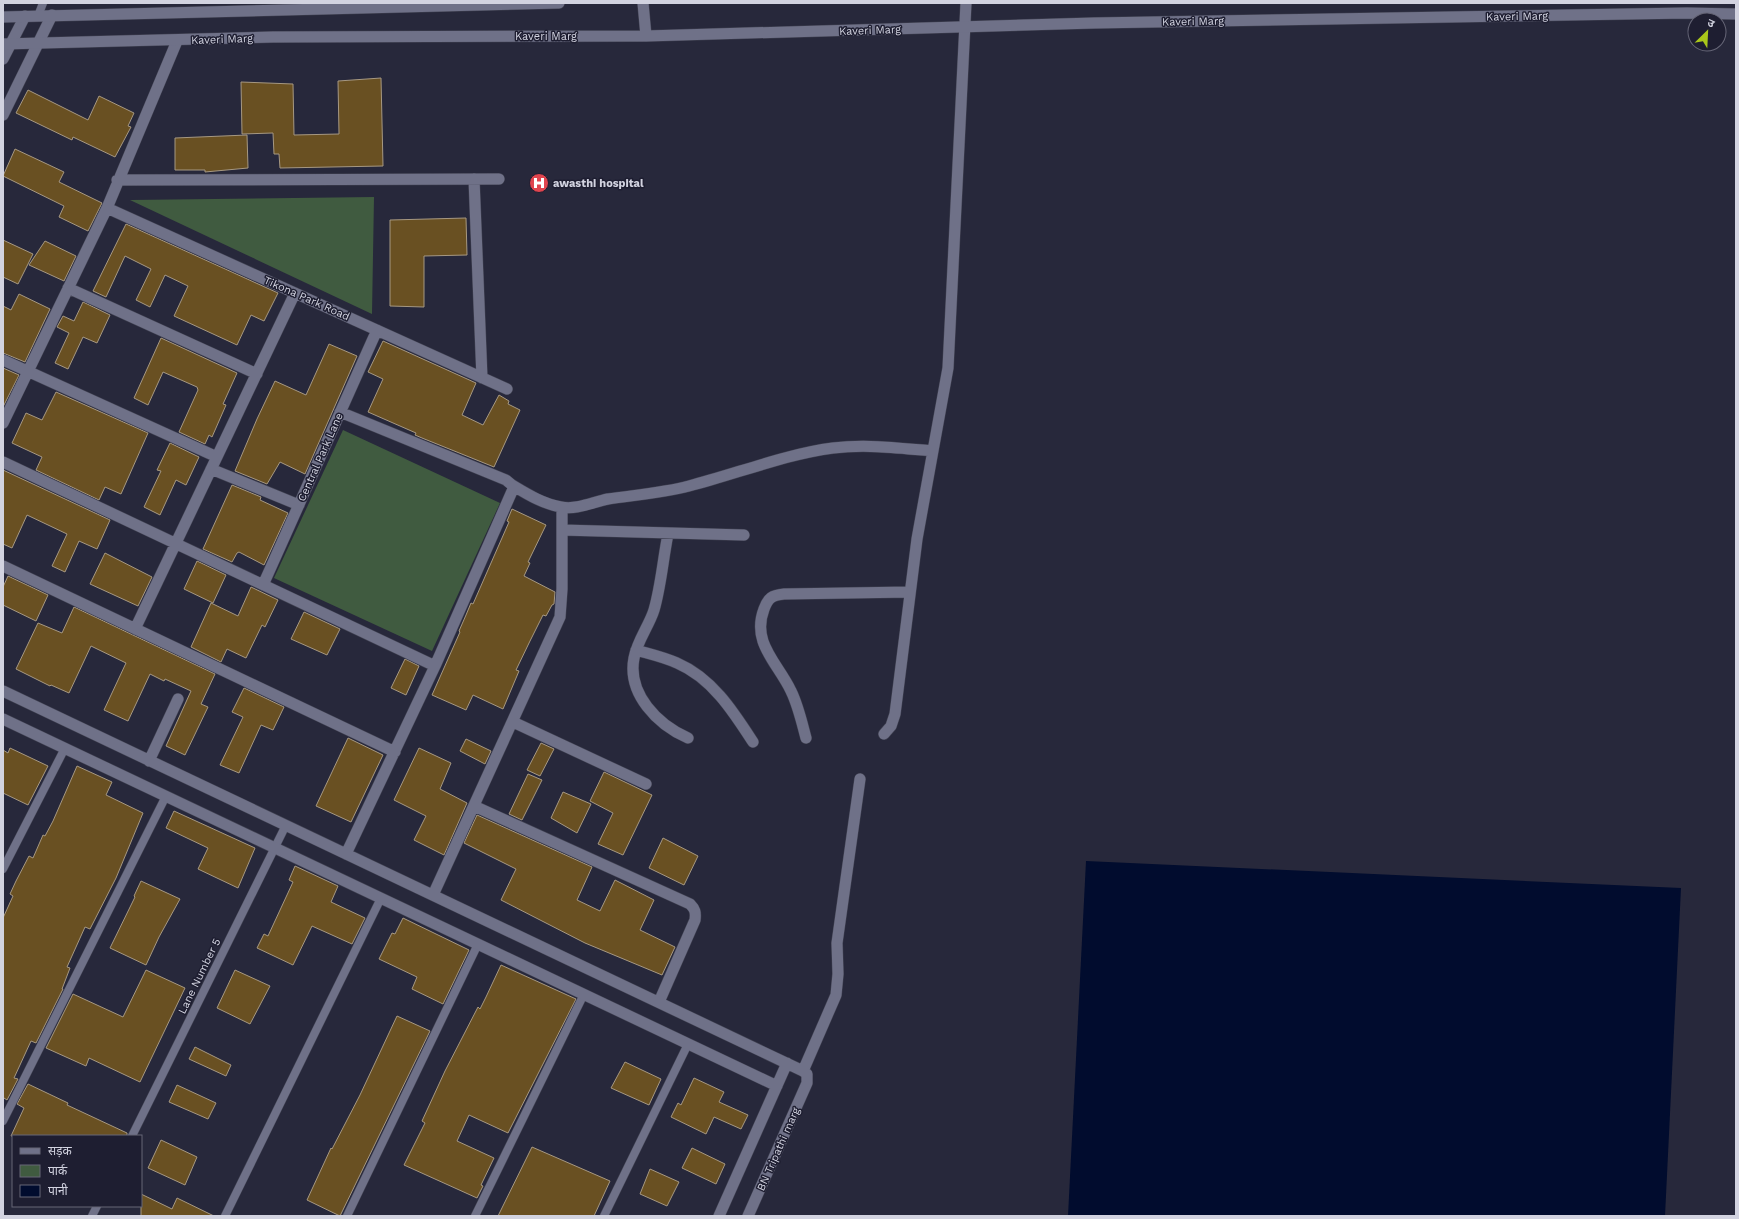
<svg xmlns="http://www.w3.org/2000/svg" width="1739" height="1219" viewBox="0 0 1739 1219" font-family="'Work Sans','Noto Sans Devanagari',sans-serif">
<style>
.green{fill:#405b40}
.water{fill:#010c2e}
.building{fill:#695022;stroke:#a69882}
.lines{fill:none;stroke-linecap:round;stroke-linejoin:round}
.service-casing{stroke:#424353;stroke-width:9}
.minor-casing{stroke:#424353;stroke-width:12}
.tertiary-casing{stroke:#424353;stroke-width:12}
.service{stroke:#6f7188;stroke-width:8}
.minor{stroke:#6f7188;stroke-width:11}
.tertiary{stroke:#6f7188;stroke-width:11}
.labels{text-anchor:middle;stroke-width:3;stroke-linejoin:round;paint-order:stroke}
.street-label{font-size:11px;fill:#d2d3e0;stroke:#1e1e31}
.poi-label{font-size:11px;font-weight:bold;fill:#d2d3e0;stroke:#1e1e31;text-anchor:start}
</style>
<rect width="100%" height="100%" fill="#27283b"/>
<!-- green -->
<path class="green" d="M 374,197 L 372,314 L 130,200 Z
M 343,430 L 500,503 L 432,651 L 274,578 Z"/>
<!-- water -->
<path class="water" d="M 1086,861 L 1681,888 L 1665,1216 L 1068,1216 Z"/>
<!-- building -->
<path class="building" d="M 381,78 L 383,166 L 280,168 L 279,154 L 274,154 L 273,133 L 242,134 L 241,82 L 293,84 L 294,135 L 339,134 L 338,81 Z
M 28,90 L 88,120 L 99,96 L 134,113 L 128,126 L 131,127 L 115,157 L 73,137 L 72,140 L 16,113 Z
M 247,135 L 248,168 L 205,172 L 205,170 L 175,170 L 175,138 Z
M 15,149 L 64,172 L 59,182 L 102,203 L 88,231 L 59,217 L 64,206 L 3,176 Z
M 466,218 L 467,255 L 424,256 L 424,307 L 390,306 L 390,220 Z
M 126,224 L 278,293 L 264,321 L 251,315 L 237,345 L 174,316 L 188,286 L 165,275 L 150,307 L 136,300 L 151,269 L 125,256 L 106,297 L 93,291 Z
M 3,240 L 33,254 L 18,284 L 3,277 Z
M 45,241 L 76,256 L 64,281 L 29,265 Z
M 19,294 L 50,309 L 25,362 L 3,353 L 3,306 L 11,310 Z
M 83,302 L 110,315 L 97,343 L 83,337 L 68,369 L 55,363 L 69,333 L 57,327 L 63,316 L 74,321 Z
M 161,338 L 237,373 L 223,404 L 226,405 L 212,437 L 209,435 L 205,444 L 179,432 L 198,390 L 197,387 L 163,372 L 148,405 L 134,398 Z
M 383,341 L 476,383 L 462,415 L 483,425 L 499,395 L 509,401 L 508,404 L 520,410 L 494,467 L 422,438 L 415,435 L 416,433 L 368,412 L 383,379 L 368,372 Z
M 329,344 L 357,356 L 305,474 L 280,462 L 267,484 L 235,471 L 257,419 L 275,381 L 306,395 Z
M 3,368 L 19,375 L 3,407 Z
M 56,392 L 148,433 L 121,494 L 105,487 L 99,500 L 36,470 L 42,457 L 12,443 L 26,413 L 42,420 Z
M 170,443 L 199,457 L 186,485 L 176,480 L 160,515 L 144,507 L 161,471 L 157,470 Z
M 3,470 L 110,520 L 97,549 L 79,541 L 65,572 L 52,566 L 67,534 L 27,515 L 12,548 L 3,544 Z
M 232,485 L 261,497 L 260,500 L 288,513 L 264,565 L 239,552 L 237,553 L 232,562 L 203,549 Z
M 512,509 L 546,525 L 528,562 L 530,563 L 524,576 L 555,592 L 554,604 L 552,605 L 546,616 L 543,615 L 530,641 L 516,670 L 519,671 L 503,709 L 473,695 L 466,710 L 432,695 L 460,632 L 459,631 L 466,615 L 471,603 L 473,604 L 509,522 L 507,521 Z
M 105,553 L 152,577 L 138,606 L 90,584 Z
M 197,561 L 226,575 L 213,603 L 184,589 Z
M 8,576 L 48,595 L 36,621 L 3,605 L 3,587 Z
M 251,587 L 278,600 L 265,627 L 262,625 L 246,658 L 227,649 L 221,662 L 191,647 L 211,603 L 238,616 Z
M 74,607 L 215,674 L 201,704 L 208,707 L 185,755 L 166,746 L 191,691 L 165,679 L 164,681 L 150,674 L 128,721 L 104,710 L 126,663 L 91,646 L 69,693 L 51,685 L 50,686 L 16,669 L 38,623 L 62,633 Z
M 304,612 L 340,629 L 327,655 L 291,639 Z
M 405,659 L 419,666 L 406,695 L 391,688 Z
M 244,688 L 284,707 L 273,730 L 261,725 L 239,773 L 220,765 L 243,717 L 232,712 Z
M 348,738 L 383,755 L 351,822 L 316,806 Z
M 466,739 L 491,751 L 485,764 L 460,751 Z
M 541,743 L 554,749 L 540,776 L 527,770 Z
M 10,748 L 48,766 L 28,805 L 3,793 L 3,750 L 8,753 Z
M 419,748 L 451,763 L 440,789 L 467,803 L 444,855 L 414,840 L 426,816 L 394,800 Z
M 77,766 L 112,782 L 106,795 L 143,813 L 116,878 L 90,929 L 85,927 L 67,967 L 70,968 L 62,989 L 63,989 L 36,1043 L 31,1041 L 14,1078 L 18,1079 L 7,1100 L 4,1098 L 3,1101 L 3,918 L 13,896 L 10,894 L 16,881 L 29,856 L 33,858 L 43,835 L 45,836 L 53,821 Z
M 604,772 L 652,795 L 623,855 L 598,844 L 613,813 L 590,801 Z
M 528,774 L 542,780 L 522,820 L 509,814 Z
M 563,792 L 591,804 L 577,833 L 551,818 Z
M 174,811 L 255,848 L 238,888 L 198,869 L 208,848 L 166,828 Z
M 477,815 L 592,867 L 577,900 L 600,911 L 615,880 L 654,900 L 640,930 L 675,947 L 662,975 L 585,943 L 501,900 L 516,869 L 464,843 Z
M 663,838 L 698,856 L 684,885 L 649,868 Z
M 295,866 L 338,886 L 331,902 L 365,918 L 352,944 L 312,926 L 293,965 L 257,948 L 264,934 L 268,936 L 287,895 L 293,882 L 289,880 Z
M 141,881 L 180,899 L 159,937 L 146,965 L 110,948 L 135,897 L 134,896 Z
M 403,918 L 469,950 L 443,1004 L 412,989 L 417,977 L 379,959 L 392,933 L 395,934 Z
M 501,965 L 576,999 L 508,1133 L 469,1115 L 457,1141 L 494,1158 L 481,1185 L 483,1186 L 477,1198 L 404,1165 L 425,1123 L 422,1121 L 445,1071 L 478,1007 L 480,1009 L 486,997 Z
M 146,970 L 185,988 L 140,1082 L 89,1058 L 86,1066 L 46,1048 L 73,994 L 123,1017 Z
M 235,970 L 270,986 L 250,1024 L 217,1008 Z
M 397,1016 L 430,1031 L 340,1216 L 307,1200 L 331,1148 L 332,1149 L 360,1095 Z
M 195,1047 L 231,1065 L 226,1076 L 189,1059 Z
M 625,1062 L 661,1079 L 649,1105 L 611,1088 Z
M 694,1078 L 724,1092 L 719,1102 L 748,1115 L 741,1129 L 714,1117 L 706,1134 L 671,1117 L 678,1103 L 681,1105 Z
M 28,1084 L 68,1103 L 67,1105 L 127,1133 L 127,1136 L 11,1136 L 24,1108 L 17,1104 Z
M 177,1085 L 216,1103 L 208,1119 L 169,1102 Z
M 161,1140 L 197,1157 L 185,1185 L 148,1168 Z
M 532,1147 L 610,1181 L 594,1216 L 498,1216 Z
M 692,1148 L 725,1164 L 716,1184 L 682,1168 Z
M 650,1169 L 679,1182 L 667,1206 L 640,1194 Z
M 141,1194 L 172,1209 L 177,1198 L 214,1216 L 141,1216 Z"/>
<g class="lines">
<defs>
<path id="service" d="M 38,16 L 43,3
M 3,869 L 65,748
M 3,1121 L 166,796
M 132,1136 L 286,825
M 92,1216 L 97,1206
M 225,1216 L 381,898
M 347,1216 L 478,944
M 475,1216 L 584,994
M 604,1216 L 688,1044"/>
<path id="minor" d="M 3,59 L 25,16
M 3,115 L 52,15
M 474,179 L 482,378
M 117,180 L 499,179
M 107,208 L 507,389
M 68,288 L 257,374
M 3,360 L 217,457
M 340,412 L 506,480 L 512,485 L 513,489 L 435,666 L 346,854
M 3,423 L 107,208 L 177,41
M 3,462 L 435,666
M 211,469 L 299,505
M 512,485 C 527,494 543,504 561,507 C 577,510 593,502 608,499 C 635,495 663,493 689,486 C 736,474 786,454 833,448 C 866,444 900,448 933,451
M 562,530 L 744,535
M 668,534 C 663,559 661,586 654,610 C 649,626 637,641 634,658 C 627,694 658,725 688,738
M 3,566 L 395,752
M 263,585 L 377,330
M 135,629 L 295,293
M 636,650 C 650,654 664,657 677,663 C 712,678 733,711 753,742
M 3,691 L 803,1071 L 807,1074 L 807,1083 L 748,1216
M 3,719 L 777,1086
M 513,722 L 646,784
M 884,734 L 891,726 L 895,714 L 917,539 L 948,368 L 966,3
M 806,738 C 802,723 798,705 791,691 C 778,663 751,643 764,609 C 768,598 772,595 784,594 L 910,592
M 149,761 L 178,699
M 474,806 L 690,904 C 695,909 696,912 695,920 L 659,1002
M 433,895 L 560,617 L 562,589 L 562,508
M 803,1071 L 836,995 L 838,974 L 837,943 L 860,779
M 719,1216 L 787,1063"/>
<path id="tertiary" d="M 643,3 L 646,36
M 3,17 L 559,3
M 3,44 L 273,37 L 646,36 L 1094,23 L 1687,13 L 1736,14"/>
</defs>
<!-- service casing -->
<use href="#service" class="service-casing"/>
<!-- minor casing -->
<use href="#minor" class="minor-casing"/>
<!-- tertiary casing -->
<use href="#tertiary" class="tertiary-casing"/>
<!-- service -->
<use href="#service" class="service"/>
<!-- minor -->
<use href="#minor" class="minor"/>
<!-- tertiary -->
<use href="#tertiary" class="tertiary"/>
</g>
<!-- icons -->
<defs>
<symbol id="hospital-disc" viewBox="-11 -11 22 22"><circle r="9.5" fill="#e0444e" stroke="#1e1e31"/><path d="M-5-5h3v3.5h4V-5h3V5h-3V1.5h-4V5h-3Z" fill="#fff"/></symbol>
</defs>
<g fill-rule="evenodd">
<use href="#hospital-disc" x="528" y="172" width="22" height="22"/>
</g>
<g class="labels">
<!-- street labels -->
<g class="street-label">
<text transform="translate(1517 16) rotate(-1)" y="4">Kaveri Marg</text>
<text transform="translate(1193 21) rotate(-1)" y="4">Kaveri Marg</text>
<text transform="translate(870 30) rotate(-2)" y="4">Kaveri Marg</text>
<text x="546" y="40">Kaveri Marg</text>
<text transform="translate(222 39) rotate(-2)" y="4">Kaveri Marg</text>
<text transform="translate(307 298) rotate(24)" y="4">Tikona Park Road</text>
<text transform="translate(320 457) rotate(-66)" y="4">Central Park Lane</text>
<text transform="translate(199 976) rotate(-64)" y="4">Lane Number 5</text>
<text transform="translate(778 1149) rotate(-66)" y="4">BN Tripathi marg</text>
</g>
<!-- poi labels -->
<g class="poi-label">
<text x="553" y="187">awasthi hospital</text>
</g>
</g>
<!-- border -->
<rect width="1739" height="1219" fill="none" stroke="#d2d3e0" stroke-width="8"/>
<!-- legend -->
<rect x="12" y="1135" width="130" height="72" fill="#1e1e31" stroke="#666677"/>
<rect x="20" y="1148" width="20" height="6" fill="#6f7188" stroke="#666677"/>
<text x="48" y="1155" font-size="12" fill="#d2d3e0">सड़क</text>
<rect x="20" y="1165" width="20" height="12" fill="#405b40" stroke="#666677"/>
<text x="48" y="1175" font-size="12" fill="#d2d3e0">पार्क</text>
<rect x="20" y="1185" width="20" height="12" fill="#010c2e" stroke="#666677"/>
<text x="48" y="1195" font-size="12" fill="#d2d3e0">पानी</text>
<!-- north arrow -->
<g transform="translate(1707 32) rotate(24)"><circle r="19" fill="#1e1e31" stroke="#666677"/>
<path d="M0-3L7 15L0 10L-7 15Z" fill="#a9c71a"/>
<text y="-6" font-size="11" font-weight="bold" text-anchor="middle" fill="#d2d3e0">उ</text>
</g>
</svg>
